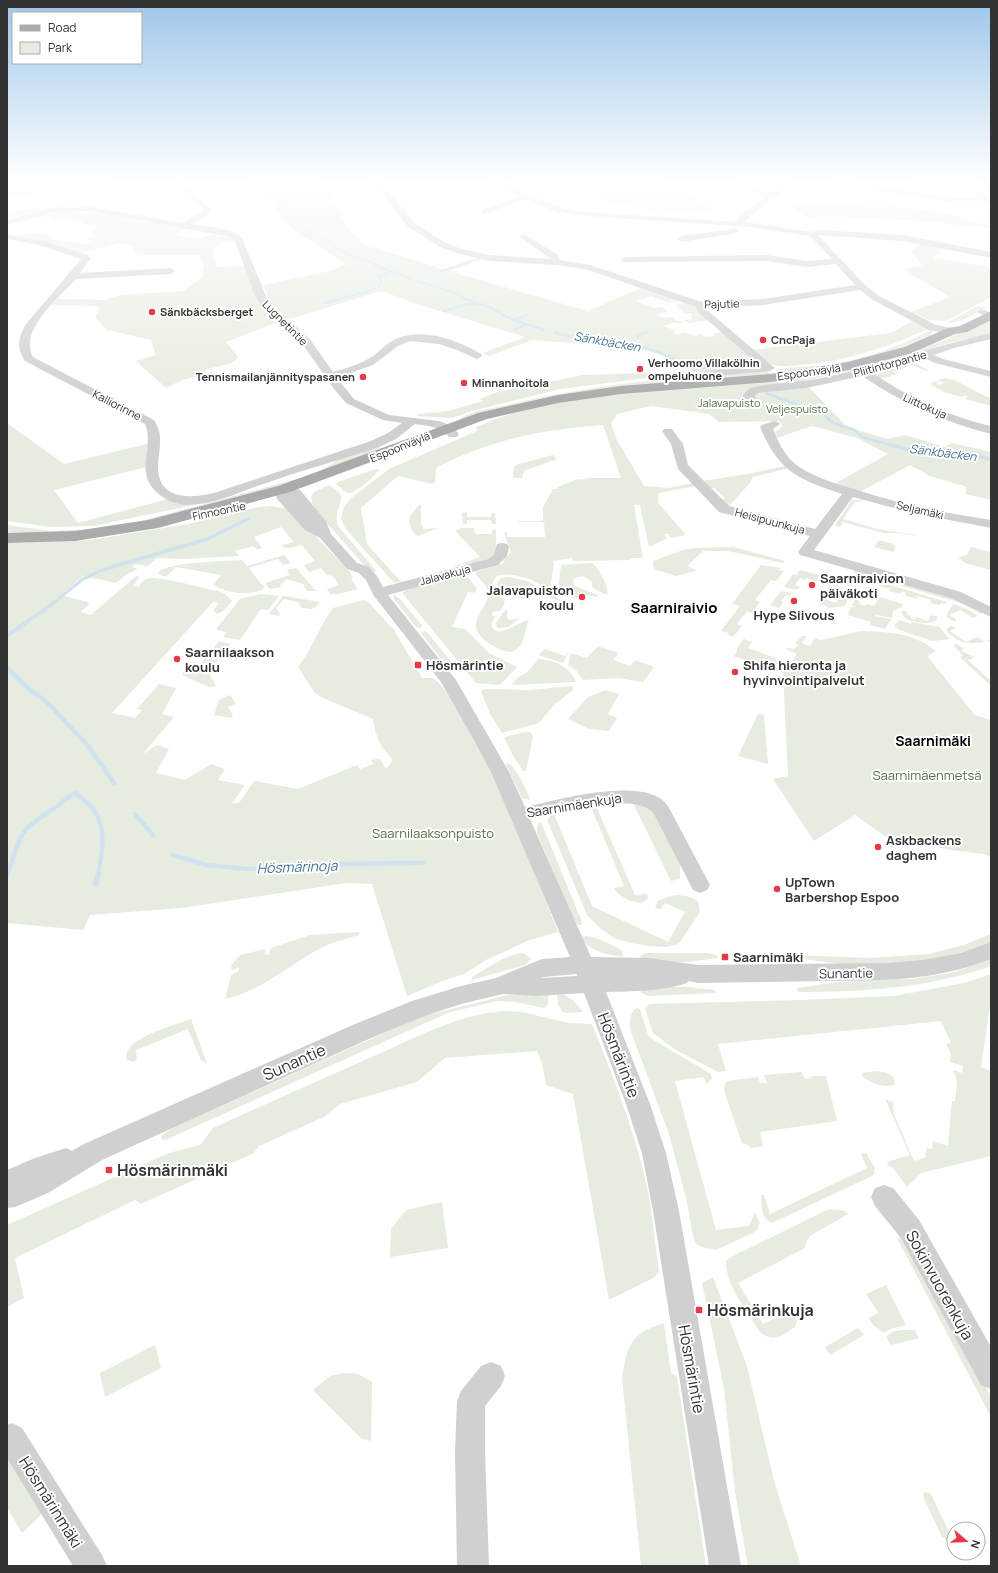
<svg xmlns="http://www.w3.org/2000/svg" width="998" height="1573" viewBox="0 0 998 1573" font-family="Manrope,sans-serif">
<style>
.green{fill:#e6ecdf}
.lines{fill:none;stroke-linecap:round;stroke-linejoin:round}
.stream-far4{stroke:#cfe2ee;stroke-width:2}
.stream-far3{stroke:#cfe2ee;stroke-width:2.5}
.stream-far2{stroke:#cfe2ee;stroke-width:3.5}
.stream-far1{stroke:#cfe2ee;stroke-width:4.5}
.stream{stroke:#cfe2ee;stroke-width:5.5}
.minor{fill:#d0d0d0;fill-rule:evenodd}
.major{fill:#ababab;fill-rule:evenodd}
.poi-dot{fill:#e63946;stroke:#fff;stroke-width:1.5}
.labels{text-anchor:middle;stroke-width:4;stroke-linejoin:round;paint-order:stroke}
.far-street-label{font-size:11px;fill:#333;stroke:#fff}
.far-poi-label{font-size:11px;font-weight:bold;fill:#333;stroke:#fff;text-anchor:start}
.far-park-label{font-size:11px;fill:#56703f;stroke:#fff}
.far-water-label{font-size:12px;font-style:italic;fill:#3f7597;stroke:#fff}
.poi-label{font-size:13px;font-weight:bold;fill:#333;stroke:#fff;text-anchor:start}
.park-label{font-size:13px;fill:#56703f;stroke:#fff}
.street-label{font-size:13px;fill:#333;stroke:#fff}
.neighbourhood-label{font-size:14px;font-weight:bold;fill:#000;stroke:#fff}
.water-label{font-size:14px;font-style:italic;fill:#3f7597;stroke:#fff}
.quarter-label{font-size:15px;font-weight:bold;fill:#000;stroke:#fff}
.near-street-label{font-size:16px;fill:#333;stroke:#fff}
.near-poi-label{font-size:16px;font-weight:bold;fill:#333;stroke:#fff;text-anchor:start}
</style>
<rect width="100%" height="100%" fill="#fff"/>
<!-- green -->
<path class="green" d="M 7,182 L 124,182 L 7,197 Z
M 246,182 L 322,182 C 336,202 346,233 366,245 L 446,270 L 483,259 L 486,259 L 449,271 L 588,311 L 638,289 L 643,288 L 680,301 L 669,303 L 651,296 L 637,301 L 654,308 L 662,307 L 668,312 L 656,314 C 660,318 666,318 672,317 L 677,321 L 682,321 L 682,323 L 673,323 L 663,326 L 675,330 L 678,329 L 673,333 L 678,335 L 682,332 L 696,336 L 700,334 L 706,337 L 715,336 L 713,333 L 724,332 L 763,364 L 762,367 L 689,373 L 686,367 L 659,354 L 635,348 L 533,340 L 489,356 L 483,353 L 525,337 L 417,304 L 381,291 L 290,319 L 284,316 L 269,302 L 264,285 L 333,270 L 346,264 L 292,229 L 270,201 L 256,196 Z
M 511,182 L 665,182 L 685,189 L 713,210 C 669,217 612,202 568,193 C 559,191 545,183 537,183 C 522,183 518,191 501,185 Z
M 745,182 L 786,182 L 770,194 Z
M 898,182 L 962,182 L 967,187 L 943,187 Z
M 842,203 C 877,207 912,206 946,213 C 961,216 976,224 991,225 L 991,228 L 908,220 L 807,217 L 789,205 Z
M 73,206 L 81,207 L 57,209 L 7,221 L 7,208 L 9,211 Z
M 83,210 L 189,226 L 175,234 L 195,240 L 208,235 L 234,237 L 238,241 C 228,242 216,242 212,253 L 217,267 L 245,266 L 259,302 L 278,322 L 226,342 L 238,357 L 235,361 L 229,364 L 207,369 L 202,375 L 182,380 L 166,388 L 136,361 L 156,355 L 151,340 L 107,330 L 95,317 L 99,311 L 98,306 L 51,305 L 58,299 L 105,300 L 121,295 L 183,291 L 202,277 L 204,264 L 199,255 L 144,255 L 135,252 L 133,246 L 120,243 L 80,253 L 13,237 L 16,235 L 31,232 L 29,233 L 53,236 L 50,239 L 87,244 L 90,241 L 88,239 L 96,236 L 92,235 L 92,231 L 99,225 L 81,224 L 84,222 L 66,220 L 68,219 L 53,220 L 53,217 L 25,219 C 39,216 53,211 68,211 C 76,211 84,216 92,212 Z
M 921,243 L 944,247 L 933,258 L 991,267 L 991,297 L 945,321 L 929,320 L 911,312 L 950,297 L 903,269 L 922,266 L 912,251 Z
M 687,303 L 697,308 L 709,320 L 688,323 L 684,320 L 693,319 L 690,316 L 693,315 L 690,313 L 686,314 L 675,304 Z
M 978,306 L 985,308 L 961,321 L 946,323 Z
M 915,320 L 930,328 C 888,347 845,362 799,365 C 791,366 782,367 774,365 C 766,363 758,355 751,350 L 890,333 Z
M 991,320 L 991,333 L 949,343 L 891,362 L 794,383 L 789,383 L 784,379 L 854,368 L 887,360 L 943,341 L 983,321 Z
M 931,330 L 933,331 L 931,335 L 894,350 L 864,360 L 779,374 L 775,370 C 792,366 810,367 827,365 C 862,360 899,347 931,330 Z
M 928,358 L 934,361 L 927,359 L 915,364 L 929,370 L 924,370 L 912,365 L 893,372 L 897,374 L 890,376 L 892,377 L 880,378 L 875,374 L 878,372 L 877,371 Z
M 766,370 L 771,375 L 643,385 L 461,420 L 460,419 C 470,411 494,408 507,405 C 592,384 679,377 766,370 Z
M 649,373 L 654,377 L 561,389 L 472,411 L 453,418 L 416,416 L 420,414 L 449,411 L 483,401 L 480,399 L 498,392 L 583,375 Z
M 944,378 C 960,379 976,394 991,398 L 991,406 L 965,399 L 968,396 L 966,395 L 961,397 L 944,392 L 930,384 L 936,381 L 939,382 L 936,383 L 939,385 L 944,383 L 938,380 Z
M 776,380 L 780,384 L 756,392 L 808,386 L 847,427 L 888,439 L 905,435 L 945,447 L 952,443 L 991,452 L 991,500 L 965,494 L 967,487 L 930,476 L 910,465 L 860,492 L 836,483 L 888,454 L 857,438 L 812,426 L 777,438 L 775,432 L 780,429 L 782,425 L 779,421 L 719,422 L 709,414 L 651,406 L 617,414 L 611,424 L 617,440 L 644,486 L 668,488 L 693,483 L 695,486 L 659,493 L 658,503 L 686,535 L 671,538 L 669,536 L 669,534 L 664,534 L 667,538 L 649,547 L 640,505 L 634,505 L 643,558 L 632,558 L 628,560 L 576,561 L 573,561 L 572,558 L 552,561 L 554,563 L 550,589 C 552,599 568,602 576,605 L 576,607 L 548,597 C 546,593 544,588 542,586 C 534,579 505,570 496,577 C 494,579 493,582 492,585 L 505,602 L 501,610 L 493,612 L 491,615 L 495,616 L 491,625 C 498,642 519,620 529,620 C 524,631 526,647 511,652 C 500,652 474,638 476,624 C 477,614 487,605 488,595 C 490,586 478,580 475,572 L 504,563 L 503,561 L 511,552 L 504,533 L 507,532 L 507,537 L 545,537 L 544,522 L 517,522 L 517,521 L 543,521 L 543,507 L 553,489 L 558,489 L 557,487 L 578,479 L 583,480 L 583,479 L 587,478 L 621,478 L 603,425 C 544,429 488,440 436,468 L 435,482 L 433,484 L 398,476 L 361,508 L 367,544 L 401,582 L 394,583 L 345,528 L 341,518 L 344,507 L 350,499 L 389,469 L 477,431 L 476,427 C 489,422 501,417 514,413 C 599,390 688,387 776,380 Z
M 7,423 L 64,464 L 151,443 L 146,467 L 54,490 L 78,523 L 168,499 L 194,505 L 93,526 L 50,527 L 7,521 Z
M 378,447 L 380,448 L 373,451 L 375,452 L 321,471 L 341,458 Z
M 553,455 L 557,459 L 524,471 L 522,478 L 513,478 L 514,467 L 518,464 Z
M 785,466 L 789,468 L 753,477 L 750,483 L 728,507 L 722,502 L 725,498 L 714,488 L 709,488 L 702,481 L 747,474 Z
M 376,469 L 379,469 C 377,475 355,493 349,493 C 344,492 339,486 335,483 Z
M 304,477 L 307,479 L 176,515 L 94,531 L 50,534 L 7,533 L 7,525 L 51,531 L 92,529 L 141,521 Z
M 329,485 C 333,488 340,492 341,496 C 343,504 332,512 339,527 L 376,571 L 371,573 L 318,513 L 312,503 L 311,497 L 314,492 Z
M 852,500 L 865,500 L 855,502 L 843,519 L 878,529 L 920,536 L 896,533 L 883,533 L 843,522 L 840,527 L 835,525 Z
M 419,505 L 421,505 L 421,525 L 423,525 L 423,529 L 438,528 L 418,536 L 415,535 C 406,520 408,518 419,505 Z
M 271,506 L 288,509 L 293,513 L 350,572 L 353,578 L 351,579 L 358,589 L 339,594 L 330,594 L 327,589 L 339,585 L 333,576 L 327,575 L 321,568 L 309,572 L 304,565 L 315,561 L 302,545 L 290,548 L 284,548 L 282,545 L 294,542 L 281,527 L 254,537 L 262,548 L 257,550 L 253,546 L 235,551 L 239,556 L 183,559 L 157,558 L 148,566 L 136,564 L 132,567 L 138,569 L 127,574 L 116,583 L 83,576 L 60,595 L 88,602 L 89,605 L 80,612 L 91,615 L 136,576 L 140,577 L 133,586 L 139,587 C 141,582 145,579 150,578 C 166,577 201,588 218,591 L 224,593 L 232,601 L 223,611 L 217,614 L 213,611 L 219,603 L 213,602 L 112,713 L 135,718 L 142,710 L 137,709 L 159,684 L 176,688 L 162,714 L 174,717 L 143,754 L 157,745 L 169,749 L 156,773 L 185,780 L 211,764 L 225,769 L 218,780 L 245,785 L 232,803 L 239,803 L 254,781 L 298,789 L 357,765 L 360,769 L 374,764 L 371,760 L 380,759 L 386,769 L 393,760 C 380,746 376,738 373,719 L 323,698 L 315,693 L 298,667 L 307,654 L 326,618 L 333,608 L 364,600 L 369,603 L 394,630 L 422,678 L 433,678 C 445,687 454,704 462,717 C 503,784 529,859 558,932 L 527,941 L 486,960 L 464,974 L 442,981 L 407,996 L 372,884 L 346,883 L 181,908 L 90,915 L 83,930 L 7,923 L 7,543 L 91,540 L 188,524 L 258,507 Z
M 467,512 L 467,517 L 491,517 L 492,513 L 495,513 L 496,524 L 492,524 L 491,520 L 467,520 L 467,524 L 463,524 L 462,513 Z
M 461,528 L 474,528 L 475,534 L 492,534 L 492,529 L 496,530 L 496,553 L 495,556 L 473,564 L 471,563 L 456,567 L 455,566 L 480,557 L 455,531 Z
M 879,540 L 893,544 L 896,547 L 893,552 L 874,547 Z
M 734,547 L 785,561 L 783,563 L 728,551 L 703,551 L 687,566 L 696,570 L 695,571 L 676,576 L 654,569 L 653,561 L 683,550 L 696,548 Z
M 971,547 L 991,552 L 991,570 L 965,563 L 958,557 L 967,555 Z
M 284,555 L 291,563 L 283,565 L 278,559 L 249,568 L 261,584 L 265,586 L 262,590 C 247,596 227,593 213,585 L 221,575 L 176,567 L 167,576 L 162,576 L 158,573 C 165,562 227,561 242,560 L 247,566 Z
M 592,563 C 598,566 610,589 607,595 L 596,590 L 592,587 L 592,582 L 583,576 L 574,578 L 573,582 L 575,586 L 598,595 L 597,597 L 586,595 L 578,598 L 573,598 L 565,596 L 558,590 L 561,565 Z
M 761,565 L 781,568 L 779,570 L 784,571 L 776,581 L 771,580 L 755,600 L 760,602 L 752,613 L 747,611 L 737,624 L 742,626 L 733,637 L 728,635 L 729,633 L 721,631 L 740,606 L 732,604 Z
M 296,568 L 316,591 L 307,591 L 303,584 L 287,579 L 280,585 L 281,587 L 270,589 L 265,583 L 290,575 L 287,570 Z
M 854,569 L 954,598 L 984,612 L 981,614 L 961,603 L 854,572 Z
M 800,570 L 819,575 L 817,582 L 806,578 L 805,580 L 800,578 L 795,585 L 800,587 L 797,590 L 784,587 L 793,574 L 796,575 Z
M 462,574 L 468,577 L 477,589 L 475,593 L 468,592 L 452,627 L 465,629 L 489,653 L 517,667 L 500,685 L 476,683 L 403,594 L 403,592 L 407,590 Z
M 509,577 L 527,581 L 540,588 L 522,598 L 507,597 L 497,586 L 497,583 L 501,578 Z
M 870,579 L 947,602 L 946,604 L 941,603 L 939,605 L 930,603 L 931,600 L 918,596 L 916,599 L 905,595 L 906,593 L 902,591 L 900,594 L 889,591 L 890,589 L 879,586 L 880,584 L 869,580 Z
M 832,584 L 841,587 L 850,594 L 845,606 L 829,608 L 822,604 L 820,598 L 836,603 L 844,591 L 842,590 L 843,589 L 831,585 Z
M 781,591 L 792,593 L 789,596 L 786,595 L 781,601 L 783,602 L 779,608 L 770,605 Z
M 261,594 L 279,596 L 268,610 L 261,609 L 240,640 L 223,637 L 227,632 L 217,630 L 217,628 L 240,599 Z
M 394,595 L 400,599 L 422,625 L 421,628 L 416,627 L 394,599 L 393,596 Z
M 283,596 L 285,596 L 320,602 C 313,611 312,609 302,608 L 298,602 L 284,599 L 276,608 L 280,613 L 279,616 L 269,614 Z
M 857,597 L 860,597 L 858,601 L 860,602 L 859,604 L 865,606 L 867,604 L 874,606 L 880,597 L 903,604 L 902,607 L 893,611 L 892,618 L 876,615 L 875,616 L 891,619 L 885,629 L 870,625 L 871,622 L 848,615 L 851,607 L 856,607 L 852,605 Z
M 953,604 L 967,609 L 978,616 L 973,618 L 960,610 L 949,615 L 957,620 L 954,622 L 946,616 Z
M 505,610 L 508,610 L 507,617 L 509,620 L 520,618 L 508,627 L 497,628 L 496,623 Z
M 903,610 L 908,612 L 907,614 L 911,616 L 910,618 L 914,620 L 916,617 L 928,621 L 931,615 L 938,617 L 935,621 C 927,625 913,622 905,618 L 901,612 Z
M 899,620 L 911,624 L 912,622 L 939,627 C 942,629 945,635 950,639 L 932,641 L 900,630 L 894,626 Z
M 952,626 L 956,628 L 950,631 L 966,642 L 977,637 L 985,642 L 991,639 L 991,641 C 972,644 961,646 947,631 L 947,628 Z
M 424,631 L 427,632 L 456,668 L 454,669 L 440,658 L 421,633 Z
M 862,631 C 890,632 914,633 936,651 L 927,656 L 975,715 L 991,720 L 991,857 L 984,854 L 950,850 L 919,842 L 918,839 L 889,839 L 855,815 L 814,841 L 773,779 L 788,776 L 783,672 L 733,656 L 737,652 L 737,648 L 744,639 L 752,642 L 748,648 L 776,658 L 775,660 L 783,663 L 784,661 L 791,663 L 797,654 L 785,649 L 790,648 L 794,649 L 799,645 L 795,643 L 802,636 L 807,636 L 802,643 L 810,646 L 815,638 L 821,640 Z
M 219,641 L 230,644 L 212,668 L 210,675 L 216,686 L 209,687 L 182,675 L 185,669 L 198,667 Z
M 955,643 L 964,649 L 961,651 L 975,657 L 968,660 L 991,681 L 991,686 L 960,657 L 963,656 L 954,646 Z
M 598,646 L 619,653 L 613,660 L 630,666 L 635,660 L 654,667 L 643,682 L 618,678 L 583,680 L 576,670 L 568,665 L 571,653 L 587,658 Z
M 545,649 L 565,656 L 569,652 L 563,663 L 538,655 Z
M 538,659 C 552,659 572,668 576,682 L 512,685 C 515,680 518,677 524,674 C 529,672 534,664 538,659 Z
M 570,686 L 573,687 L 573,690 L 554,705 L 539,723 L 502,733 L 490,714 L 481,691 L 485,689 L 531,690 Z
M 606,690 L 619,694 L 608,714 L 617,718 L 609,731 L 589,729 L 568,719 L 588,697 Z
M 230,695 L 236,704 L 228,707 L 233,715 L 231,718 L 214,715 L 219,700 Z
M 758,714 L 764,715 L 768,764 L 738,756 Z
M 525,732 L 530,732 L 533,736 L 526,771 L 523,771 L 512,754 L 504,737 Z
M 508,763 C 517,768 526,790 530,799 L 529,800 L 522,798 L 506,765 Z
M 632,801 L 653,808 L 680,861 L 680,879 L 671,881 Z
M 596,806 L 635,895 L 647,894 L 648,898 C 641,909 618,897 614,888 L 624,886 L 591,807 Z
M 564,811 L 566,812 L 554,814 L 592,906 L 668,942 L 685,912 L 665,903 L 661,909 L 657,909 L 655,907 L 658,901 C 674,893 683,893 698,901 L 700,912 L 680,942 L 676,945 L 666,947 L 648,946 L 631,943 L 614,938 L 601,929 L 587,915 L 548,822 L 548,819 L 553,812 Z
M 541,822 L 582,922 L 582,925 L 578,925 L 574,920 L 537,833 C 537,829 536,824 541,822 Z
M 359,932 L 359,935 C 347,939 332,942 321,948 C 289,965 261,991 225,999 L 231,975 L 239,971 L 239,967 L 232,970 L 231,966 L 240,955 L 265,949 L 266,950 L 264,954 L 269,955 L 271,948 L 310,935 Z
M 991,934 L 991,942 L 989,943 L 967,951 L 922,962 L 850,965 L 794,958 L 794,955 L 869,958 L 928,954 L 964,945 Z
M 586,936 C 593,936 614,945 621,950 L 623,956 C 609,956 588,951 581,937 Z
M 521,953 L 525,954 L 531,959 L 525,965 L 472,980 L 472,977 C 488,968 503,956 521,953 Z
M 646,953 L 707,953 L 717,955 L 718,958 L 677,963 L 639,959 L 642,955 Z
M 991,959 L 991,966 C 929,988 864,992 798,992 L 797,988 L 838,982 L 911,979 L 951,973 Z
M 991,974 L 991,1011 L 989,1012 L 981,1067 L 991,1071 L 991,1156 L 921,1173 L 907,1187 L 893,1168 L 888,1165 L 887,1162 L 910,1155 L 885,1099 L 893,1102 L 894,1114 L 914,1161 L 927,1157 L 925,1155 L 927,1148 L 932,1149 L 933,1141 L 948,1146 L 952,1101 L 955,1101 L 957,1080 L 953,1070 L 962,1073 L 963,1066 L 950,1062 L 951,1054 L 946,1044 L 951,1043 L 941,1021 L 718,1044 L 726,1071 L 718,1072 L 676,1050 L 653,1033 L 645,1009 L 649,1004 L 801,1000 L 894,996 L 964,983 Z
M 646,987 L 688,987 L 715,990 L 716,993 L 648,996 L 641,993 L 641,990 Z
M 547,991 C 548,998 551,1003 544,1008 L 516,1002 L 498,1001 L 450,1012 L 163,1141 L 161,1136 L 175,1127 L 420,1017 L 504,996 Z
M 561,993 L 573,1000 L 583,1012 L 566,1013 L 562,1011 L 558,1004 L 557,994 Z
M 636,1008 L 640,1009 L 648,1035 L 652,1039 L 711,1074 L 712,1079 L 706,1084 L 704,1077 L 675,1081 L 716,1230 L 749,1226 L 755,1212 L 760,1223 L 757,1230 L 753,1233 L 716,1250 L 702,1247 L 695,1243 L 692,1231 L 687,1202 L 669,1134 L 630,1029 C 630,1021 629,1013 636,1008 Z
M 506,1011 L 522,1012 L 568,1023 L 592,1024 C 614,1079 636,1134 648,1192 C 653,1218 655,1245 659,1271 L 655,1277 L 609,1300 L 573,1094 L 546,1085 L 542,1063 L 537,1051 L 445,1058 L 417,1082 L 340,1104 L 324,1117 L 259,1146 L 254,1153 L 141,1204 L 135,1200 L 15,1258 L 24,1298 L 7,1307 L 7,1225 L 169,1153 L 200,1145 L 213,1128 C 266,1104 320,1080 374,1056 C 416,1038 460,1013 506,1011 Z
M 191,1019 L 207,1064 L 201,1060 L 188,1029 L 136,1050 L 137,1059 L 134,1062 L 127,1060 C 119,1039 176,1025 191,1019 Z
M 876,1071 C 886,1072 894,1073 895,1084 C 885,1089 871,1083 863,1077 L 862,1073 Z
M 801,1072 L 805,1079 L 812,1078 L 811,1076 L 826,1076 L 837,1121 L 760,1132 L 763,1146 L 751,1148 L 748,1145 L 742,1143 L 724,1091 L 725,1084 L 727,1081 L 758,1077 L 760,1083 L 767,1083 L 764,1075 Z
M 866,1153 L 875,1168 L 874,1174 L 872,1176 L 772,1223 C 761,1220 762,1205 761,1195 L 764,1195 L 770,1214 L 867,1168 L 861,1154 Z
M 442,1202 L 448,1248 L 390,1257 L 391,1229 L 406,1210 Z
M 829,1209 L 845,1211 L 848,1214 L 810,1236 L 806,1242 L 805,1248 L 738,1283 L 763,1324 L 790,1310 L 797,1321 L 795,1327 C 782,1335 774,1344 760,1332 C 748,1313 725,1284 726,1261 L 729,1258 Z
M 898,1237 L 906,1240 L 991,1396 L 991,1417 L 898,1240 Z
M 713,1277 L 747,1366 L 774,1481 L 801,1566 L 748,1566 L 735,1492 L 724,1388 L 702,1283 Z
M 886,1285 L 906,1325 L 890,1329 L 884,1333 L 873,1325 L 868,1318 L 879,1313 L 866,1294 Z
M 664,1323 L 671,1373 L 677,1377 L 706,1566 L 641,1566 L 622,1378 C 628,1345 629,1334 664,1323 Z
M 858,1328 L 864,1335 L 830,1355 L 825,1347 Z
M 901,1330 L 915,1330 L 919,1338 L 891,1345 L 886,1337 L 892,1332 Z
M 155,1345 L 161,1368 L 105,1397 L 100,1373 Z
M 345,1373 L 358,1374 L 372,1382 L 371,1441 L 362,1439 L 313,1390 L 330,1376 Z
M 9,1460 L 41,1513 L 38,1518 L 22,1533 L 7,1508 L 7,1461 Z
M 925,1492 L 931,1494 L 951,1536 L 951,1540 L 950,1542 L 942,1537 L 925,1501 L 923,1495 Z"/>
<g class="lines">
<!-- stream-far4 -->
<path class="stream-far4" d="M 248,182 L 260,191 L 261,193 L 259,195 L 276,200 L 283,205 L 284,212 L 293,220 L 290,224 L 320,235 L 323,239 L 332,243 L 332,246 L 353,257 L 366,260 L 382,268 L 412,279
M 7,196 L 85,186 L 58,184
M 441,271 L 481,258
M 417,281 L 459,294 L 465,299
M 379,287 L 381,282 L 379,276 L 389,272
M 340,299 L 372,290"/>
<!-- stream-far3 -->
<path class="stream-far3" d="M 463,298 L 489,307 L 511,319 L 544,330
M 324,303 L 344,298
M 444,311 L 464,305 L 478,303
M 514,320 L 527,315
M 514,329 L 528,324
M 555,333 C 584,340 614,340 642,347 C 660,351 674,360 690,366 C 701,370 716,368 727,368
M 637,337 L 647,332
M 766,393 L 802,407 L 801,410 L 806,413 L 822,413 L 833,423 L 855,430 L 862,437 L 895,446"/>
<!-- stream-far2 -->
<path class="stream-far2" d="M 891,445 L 915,451 L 965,454 L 991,459
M 8,635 L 48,607 L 83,579 L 102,570 L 207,539 L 248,519"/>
<!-- stream-far1 -->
<path class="stream-far1" d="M 7,635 L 9,634
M 7,668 L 30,690 L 48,703 L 89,747 L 114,783
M 135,814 L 153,835
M 173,855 L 206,865 L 248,869 L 345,864 L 423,863
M 7,875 L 20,838 L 29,826 L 75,793 C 81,798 89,803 94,810 C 107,828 102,855 98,875"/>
<!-- stream -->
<path class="stream" d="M 96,884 L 98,874"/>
<!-- minor -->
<path class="minor" d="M 176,182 L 184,182 L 211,210 L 208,215 L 193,224 C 208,227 230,227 242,238 L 269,303 L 309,338 L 333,372 C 347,368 361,364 373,356 C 381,350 388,342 398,338 C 424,328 458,340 481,354 L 482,356 L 477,359 L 457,350 L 439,344 L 410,341 L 398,346 L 373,365 L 337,378 L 354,399 L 389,415 L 439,421 L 452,426 L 459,434 L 457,437 L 449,437 C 440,426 428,426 415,424 L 396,439 L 379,447 C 343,459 306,469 269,482 C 244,490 215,505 187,505 C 173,504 160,498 151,486 C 138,467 154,444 145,424 L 25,361 C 16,348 18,337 26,324 L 81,259 L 39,245 L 7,239 L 7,235 L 43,241 L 88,255 L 90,259 L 80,273 L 171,268 L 175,271 L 171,274 L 76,279 C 60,297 18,330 33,357 L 154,420 C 164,435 159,448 158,465 C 157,500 189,499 214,493 L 371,441 L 388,433 L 402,423 L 383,420 L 346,403 L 334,389 L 301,342 L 260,305 L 255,296 L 235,241 L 231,237 L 91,211 L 54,212 L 7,225 L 7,220 L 54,208 L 91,207 L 184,223 L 203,210 Z
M 372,182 L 379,182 L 398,202 L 413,222 L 446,243 L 462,249 L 490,255 L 551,259 L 521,238 L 520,236 L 524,234 L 558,255 L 560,260 L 590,265 L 702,302 L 763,299 L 855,285 L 836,264 L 806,267 L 767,261 L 622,262 L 621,260 L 625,257 L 767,255 L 806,261 L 832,259 L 815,241 L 809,236 L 750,227 L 587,216 L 557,212 L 525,199 L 486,214 L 483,214 L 483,210 L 518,196 L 487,182 L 498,182 L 562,208 L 587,212 L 737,222 L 739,217 L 763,198 L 762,196 L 736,182 L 746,182 L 766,193 L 773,191 L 783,182 L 791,182 L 778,195 L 769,196 L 771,199 L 770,201 L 746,220 L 745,222 L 811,232 L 820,230 L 903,235 L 991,252 L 991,258 L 903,241 L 818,235 L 865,285 L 879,296 L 936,325 L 956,329 L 957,331 L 956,333 L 952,334 L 929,330 L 873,300 L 860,290 L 763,305 L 706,308 L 707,310 L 775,368 L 770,371 L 661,381 L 657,380 L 656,378 L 657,376 L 761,366 L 699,313 L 696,307 L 585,269 L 556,265 L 490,261 L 456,253 L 440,247 L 407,226 L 392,206 Z
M 826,182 C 877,182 927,198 979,198 L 963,182 L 971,182 L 988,198 L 991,198 L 991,202 L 952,202 Z
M 734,229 L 737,229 L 738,231 L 737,233 L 681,242 L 677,239 L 681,236 Z
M 982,309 L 991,313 L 991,320 L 977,312 Z
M 991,333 L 991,339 L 954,348 L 934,355 L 943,359 L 991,371 L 991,377 L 935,363 L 924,358 L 873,373 C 909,398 948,416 991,426 L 991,434 C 944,422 902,403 862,376 L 806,388 L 757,393 L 755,396 L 756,402 L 754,404 L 750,405 L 744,402 L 743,395 L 750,388 C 774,382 801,383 826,377 C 882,365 935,346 991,333 Z
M 774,421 L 778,422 L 780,424 L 773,429 C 778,441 783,453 793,462 C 809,476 834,483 854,489 C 899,504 945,513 991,520 L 991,528 L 913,513 L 853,497 L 814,550 L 961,592 L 991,607 L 991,617 L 951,598 L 800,555 L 798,552 L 810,536 L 719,512 L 678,469 L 671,444 L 662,431 L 664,429 L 672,429 L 683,444 L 688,465 L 729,506 L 815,529 L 842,494 C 797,479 779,472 760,427 L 762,425 Z
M 284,485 L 300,490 L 326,521 L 331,534 L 357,563 L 369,567 L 377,576 L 383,587 L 488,559 L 494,555 L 497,544 L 502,543 L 507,544 L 509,547 L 507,556 L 498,565 L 388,595 L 456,680 L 509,772 L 525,807 C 556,800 647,774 668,806 L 710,885 L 707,890 L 700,893 L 693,890 L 654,814 C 637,790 555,813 530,819 L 591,957 L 649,958 L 698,965 L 888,963 L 923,960 L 961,953 L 991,942 L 991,959 C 934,981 883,981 823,981 C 781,982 740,982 698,983 L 688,981 L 687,983 C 661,992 632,991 606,992 L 650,1104 L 666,1153 L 679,1211 L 741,1566 L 709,1566 L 653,1211 L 642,1153 L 626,1104 L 584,993 L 536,996 L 503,994 L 461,1004 L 425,1016 L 371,1038 L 102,1160 L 48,1193 L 15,1207 L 7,1208 L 7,1170 L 35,1158 L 66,1148 L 72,1151 L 84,1144 L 355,1024 L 412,1001 L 461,986 L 496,978 L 542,959 L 570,957 L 491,772 L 475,742 L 441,682 L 374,596 L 366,580 L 359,573 L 347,569 L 320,538 L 305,530 L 277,499 L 276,496 L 279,486 ZM 289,495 L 290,496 L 307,516 ZM 577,974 L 577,976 L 541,978 L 544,977 Z
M 884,1185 L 893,1188 L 919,1220 L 991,1347 L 991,1389 L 981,1385 L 901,1238 L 875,1206 L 871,1197 L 875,1188 Z
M 491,1362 L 501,1366 L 505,1376 L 501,1386 L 485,1406 L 485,1452 L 489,1566 L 457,1566 L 455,1452 L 457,1401 L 461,1391 L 481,1366 Z
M 12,1423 L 22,1428 L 102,1555 L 107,1566 L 73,1566 L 7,1458 L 7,1425 Z"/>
<!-- major -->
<path class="major" d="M 991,311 L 991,320 L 967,332 L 955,334 L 912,353 L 849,370 L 770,382 L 621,394 L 558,403 L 487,419 L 290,492 L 158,528 L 75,541 L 7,543 L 7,533 L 75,531 L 148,520 L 278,486 L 478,413 L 558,395 L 621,386 L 770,374 L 848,362 L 904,347 L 948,328 L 960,326 Z"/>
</g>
<!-- sky -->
<linearGradient id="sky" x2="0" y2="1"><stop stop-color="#9ec6ea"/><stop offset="0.45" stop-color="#fff"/><stop offset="1" stop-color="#fff" stop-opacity="0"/></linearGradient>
<rect width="998" height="403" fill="url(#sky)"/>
<!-- markers -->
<g class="poi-dot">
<circle cx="152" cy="312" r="4"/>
<circle cx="763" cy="340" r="4"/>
<circle cx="640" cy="369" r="4"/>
<circle cx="363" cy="377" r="4"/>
<circle cx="464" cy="383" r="4"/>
<circle cx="812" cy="585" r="4"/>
<circle cx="582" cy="597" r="4"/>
<circle cx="794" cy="601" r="4"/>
<circle cx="177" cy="659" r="4"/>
<rect x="414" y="661" width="8" height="8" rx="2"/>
<circle cx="735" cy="672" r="4"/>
<circle cx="878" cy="847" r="4"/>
<circle cx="777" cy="889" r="4"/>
<rect x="721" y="953" width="8" height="8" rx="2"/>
<rect x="105" y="1166" width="8" height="8" rx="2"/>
<rect x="695" y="1306" width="8" height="8" rx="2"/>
</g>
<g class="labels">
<!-- far-street labels -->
<g class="far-street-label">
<text transform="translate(722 304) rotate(-2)" y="4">Pajutie</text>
<text transform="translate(285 323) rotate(45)" y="4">Lugnetintie</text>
<text transform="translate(890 364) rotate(-15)" y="4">Pliitintorpantie</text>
<text transform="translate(809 372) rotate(-8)" y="4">Espoonväylä</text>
<text transform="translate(117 405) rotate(27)" y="4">Kalliorinne</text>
<text transform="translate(925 406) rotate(24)" y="4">Liittokuja</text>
<text transform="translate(400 447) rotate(-22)" y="4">Espoonväylä</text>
<text transform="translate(920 510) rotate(13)" y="4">Seljamäki</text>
<text transform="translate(219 511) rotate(-12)" y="4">Finnoontie</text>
<text transform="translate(770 521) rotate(15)" y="4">Heisipuunkuja</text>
<text transform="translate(445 575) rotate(-15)" y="4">Jalavakuja</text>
</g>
<!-- far-poi labels -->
<g class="far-poi-label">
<text x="160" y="316">Sänkbäcksberget</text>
<text x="771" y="344">CncPaja</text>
<text x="648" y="367">Verhoomo Villakölhin<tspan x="648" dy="13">ompeluhuone</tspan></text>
<text x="355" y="381" text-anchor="end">Tennismailanjännityspasanen</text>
<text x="472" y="387">Minnanhoitola</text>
</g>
<!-- far-park labels -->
<g class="far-park-label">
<text x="729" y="407">Jalavapuisto</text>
<text x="797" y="413">Veljespuisto</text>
</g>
<!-- far-water labels -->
<g class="far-water-label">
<text transform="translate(607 342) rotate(10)" y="4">Sänkbäcken</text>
<text transform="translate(943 453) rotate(7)" y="4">Sänkbäcken</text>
</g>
<!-- poi labels -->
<g class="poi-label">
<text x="820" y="583">Saarniraivion<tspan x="820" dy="15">päiväkoti</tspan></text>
<text x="574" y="595" text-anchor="end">Jalavapuiston<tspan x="574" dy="15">koulu</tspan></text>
<text x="794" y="620" text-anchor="middle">Hype Siivous</text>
<text x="185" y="657">Saarnilaakson<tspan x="185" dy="15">koulu</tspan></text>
<text x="426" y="670">Hösmärintie</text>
<text x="743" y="670">Shifa hieronta ja<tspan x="743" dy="15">hyvinvointipalvelut</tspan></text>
<text x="886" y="845">Askbackens<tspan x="886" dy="15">daghem</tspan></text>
<text x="785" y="887">UpTown<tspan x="785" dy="15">Barbershop Espoo</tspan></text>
<text x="733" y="962">Saarnimäki</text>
</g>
<!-- park labels -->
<g class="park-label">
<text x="927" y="780">Saarnimäenmetsä</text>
<text x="433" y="838">Saarnilaaksonpuisto</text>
</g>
<!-- street labels -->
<g class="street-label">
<text transform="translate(574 805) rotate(-9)" y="5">Saarnimäenkuja</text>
<text transform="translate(846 973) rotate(-1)" y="5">Sunantie</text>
</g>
<!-- neighbourhood labels -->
<g class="neighbourhood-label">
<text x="933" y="746">Saarnimäki</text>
</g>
<!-- water labels -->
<g class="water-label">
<text transform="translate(297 867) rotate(-2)" y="5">Hösmärinoja</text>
</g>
<!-- quarter labels -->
<g class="quarter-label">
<text x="674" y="613">Saarniraivio</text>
</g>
<!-- near-street labels -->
<g class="near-street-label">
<text transform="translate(619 1055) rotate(69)" y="6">Hösmärintie</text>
<text transform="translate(294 1062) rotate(-24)" y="6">Sunantie</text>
<text transform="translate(940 1285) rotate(61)" y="6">Sokinvuorenkuja</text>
<text transform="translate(692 1369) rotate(80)" y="6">Hösmärintie</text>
<text transform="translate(51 1502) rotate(58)" y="6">Hösmärinmäki</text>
</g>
<!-- near-poi labels -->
<g class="near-poi-label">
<text x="117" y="1176">Hösmärinmäki</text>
<text x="707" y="1316">Hösmärinkuja</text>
</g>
</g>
<!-- border -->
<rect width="998" height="1573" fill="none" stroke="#333333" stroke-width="16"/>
<!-- legend -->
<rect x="12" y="12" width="130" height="52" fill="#ffffff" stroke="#adadad"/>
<rect x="20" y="25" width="20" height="6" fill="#ababab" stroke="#adadad"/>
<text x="48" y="32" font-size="12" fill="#333333">Road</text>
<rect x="20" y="42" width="20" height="12" fill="#e6ecdf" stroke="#adadad"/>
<text x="48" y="52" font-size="12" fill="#333333">Park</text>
<!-- north arrow -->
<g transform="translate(966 1541) rotate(109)"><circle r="19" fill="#ffffff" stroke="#adadad"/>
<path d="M0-3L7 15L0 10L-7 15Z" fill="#e63946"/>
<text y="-6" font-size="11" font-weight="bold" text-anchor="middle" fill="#333333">N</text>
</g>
</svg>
